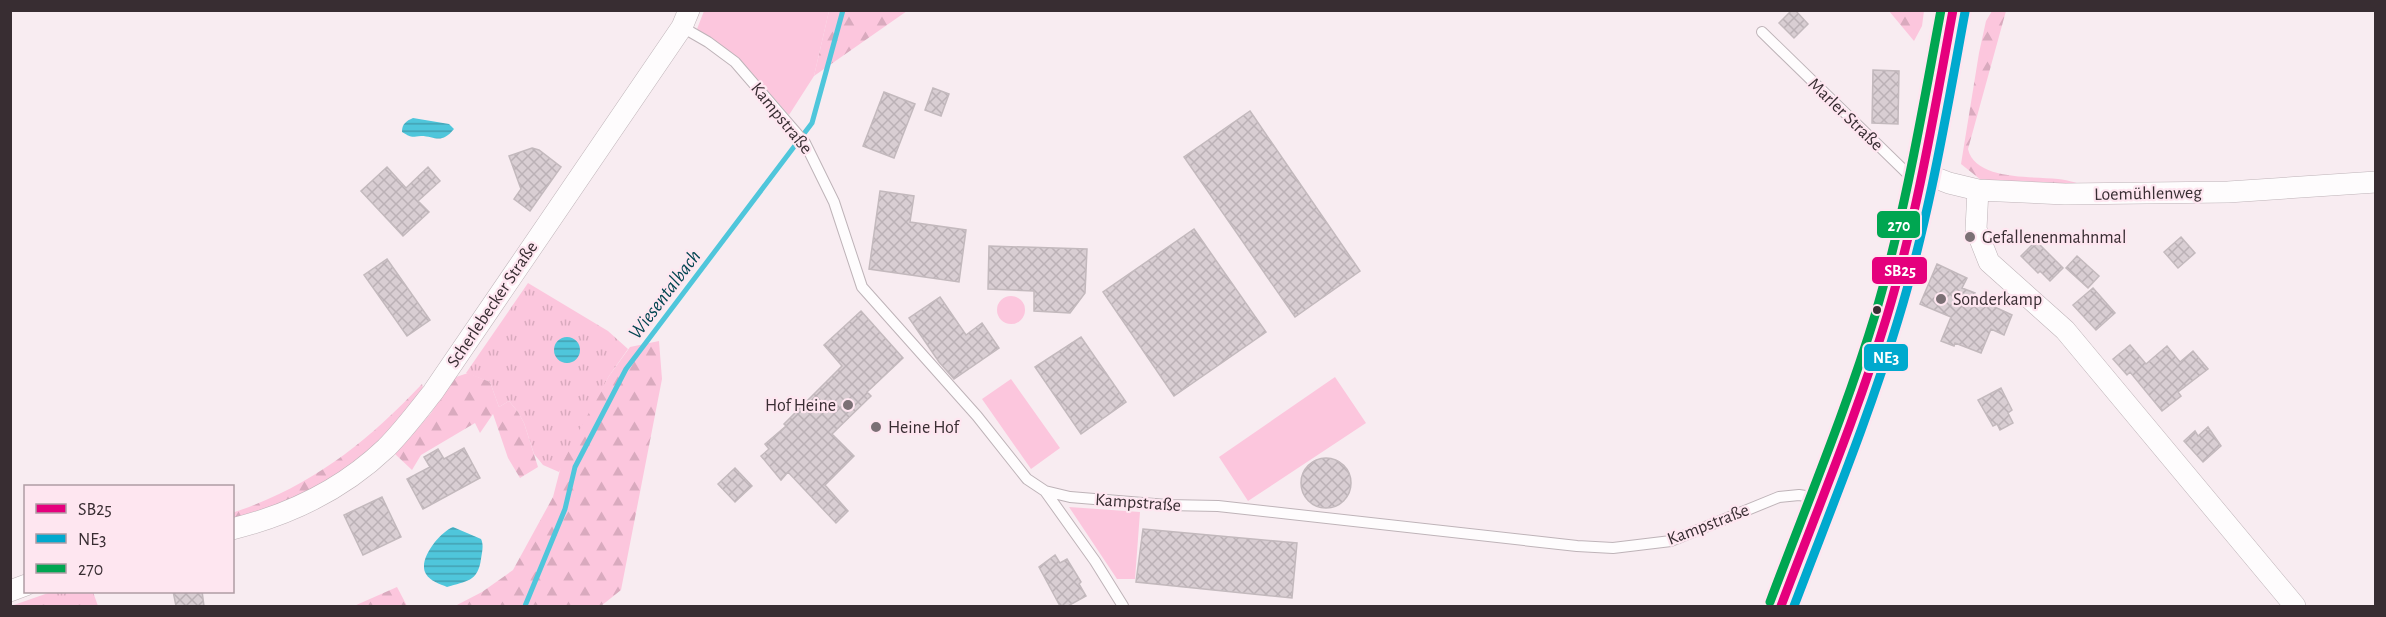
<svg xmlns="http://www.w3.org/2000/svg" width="2386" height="617" viewBox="0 0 2386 617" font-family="'Alegreya Sans',sans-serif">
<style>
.grass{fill:url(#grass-tufts)}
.forest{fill:url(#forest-firs)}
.park{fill:#fcc6dd}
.water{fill:url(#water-rules)}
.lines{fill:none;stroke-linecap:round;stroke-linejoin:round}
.stream{stroke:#4fc6db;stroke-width:5}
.building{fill:url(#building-cross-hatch);stroke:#c3b9bd;stroke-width:1.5}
.lane-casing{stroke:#beb3b8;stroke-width:12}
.street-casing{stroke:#beb3b8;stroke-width:22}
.primary-casing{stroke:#beb3b8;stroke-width:34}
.lane{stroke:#fefcfd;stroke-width:10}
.street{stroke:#fefcfd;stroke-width:21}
.primary{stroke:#fefcfd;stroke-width:33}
.bus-1-casing{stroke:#fee6f0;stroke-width:14}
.bus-2-casing{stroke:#fee6f0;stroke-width:14}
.bus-3-casing{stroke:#fee6f0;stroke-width:14}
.bus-1{stroke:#e5007d;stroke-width:9}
.bus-2{stroke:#00a9ce;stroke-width:9}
.bus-3{stroke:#00a651;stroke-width:9}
.poi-dot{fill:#7b7075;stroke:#fee6f0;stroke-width:2}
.bus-dot{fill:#382d32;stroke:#fee6f0;stroke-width:2}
.labels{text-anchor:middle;stroke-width:4.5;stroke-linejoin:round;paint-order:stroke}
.street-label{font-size:18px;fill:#382d32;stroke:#fee6f0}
.poi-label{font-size:18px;fill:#382d32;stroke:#fee6f0;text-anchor:start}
.water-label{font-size:20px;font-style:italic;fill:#034551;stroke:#fee6f0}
.line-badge{stroke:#fee6f0;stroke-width:2}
.badge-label{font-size:16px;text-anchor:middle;font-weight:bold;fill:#fff}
</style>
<defs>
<pattern id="grass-tufts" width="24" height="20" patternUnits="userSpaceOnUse" patternTransform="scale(1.5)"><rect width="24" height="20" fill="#fcc6dd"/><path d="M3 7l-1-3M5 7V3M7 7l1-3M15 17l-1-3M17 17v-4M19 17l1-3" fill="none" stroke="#d9aabe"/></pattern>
<pattern id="forest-firs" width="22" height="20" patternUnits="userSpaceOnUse" patternTransform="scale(1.5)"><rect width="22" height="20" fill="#fcc6dd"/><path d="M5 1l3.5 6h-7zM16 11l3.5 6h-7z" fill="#d9aabe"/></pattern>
<pattern id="water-rules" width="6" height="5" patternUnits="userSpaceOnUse" patternTransform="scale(1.5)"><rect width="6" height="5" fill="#4fc6db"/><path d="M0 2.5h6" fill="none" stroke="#43a1b2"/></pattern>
<pattern id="building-cross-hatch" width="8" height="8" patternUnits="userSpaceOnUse" patternTransform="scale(1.5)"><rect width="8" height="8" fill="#d9ced3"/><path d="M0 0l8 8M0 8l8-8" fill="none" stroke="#bbb1b6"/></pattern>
</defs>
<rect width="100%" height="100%" fill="#f8ecf1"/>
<!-- grass -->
<path class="grass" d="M 528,283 L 608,331 L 628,349 L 609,376 L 559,472 L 543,465 L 534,454 L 524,423 L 518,412 L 509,401 L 499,407 L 490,382 L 466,373 Z
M 51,592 L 93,592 L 98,606 L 11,606 Z"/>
<!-- forest -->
<path class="forest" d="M 829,11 L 907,11 L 814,76 Z
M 1889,11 L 1924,11 L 1922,26 L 1914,41 Z
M 1992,11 L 2006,11 L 1968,149 C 1975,181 2034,176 2058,179 C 2069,180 2080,184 2090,187 L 1986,184 L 1961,164 L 1979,53 L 1986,21 Z
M 659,341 L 662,379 L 621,590 L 601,606 L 455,606 L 482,592 L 513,570 L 553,497 L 561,466 L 575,438 L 609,376 L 630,347 Z
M 468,373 L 490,382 L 499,407 L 509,401 L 518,412 L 524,423 L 538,467 L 520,478 L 508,458 L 493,414 L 480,433 L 475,423 L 421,455 L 412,470 L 395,454 L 431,413 L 453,378 Z
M 422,384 L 424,392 L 397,427 L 357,462 L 297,501 L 233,521 L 232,513 C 312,486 365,444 422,384 Z
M 397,587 L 407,606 L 354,606 Z"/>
<!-- park -->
<path class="park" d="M 704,11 L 829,11 L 814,76 L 789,115 L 741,61 L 697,29 Z
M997 310a14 14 0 1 1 28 0a14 14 0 1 1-28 0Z
M 1335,377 L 1366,423 L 1248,501 L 1219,457 Z
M 1011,379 L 1060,448 L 1031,469 L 982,399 Z
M 1069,507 L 1140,512 L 1135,579 L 1117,579 Z"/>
<!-- water -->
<path class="water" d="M 413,118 L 449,124 L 454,129 C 441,145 435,136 421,136 C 411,137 412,138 402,132 C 402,124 406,121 413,118 Z
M554 350a13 13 0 1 1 26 0a13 13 0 1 1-26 0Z
M 453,527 L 481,539 C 484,545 482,552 481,559 C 478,582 466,581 447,587 C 440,584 430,581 426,574 C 417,560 440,532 453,527 Z"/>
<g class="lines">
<!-- stream -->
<path class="stream" d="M 525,606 L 565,509 L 575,467 L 626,369 L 812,123 L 843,10"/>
</g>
<!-- building -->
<path class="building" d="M 1792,10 L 1795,10 L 1808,24 L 1794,38 L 1779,23 Z
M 1873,70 L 1899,71 L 1898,124 L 1872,123 Z
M 933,88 L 949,94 L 941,116 L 925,110 Z
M 884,92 L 915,104 L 894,158 L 863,146 Z
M 1250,111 L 1360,271 L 1295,317 L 1184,157 Z
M 532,148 L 539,150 L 561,167 L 530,211 L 514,199 L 521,189 L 509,156 Z
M 387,167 L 406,188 L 428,167 L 440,181 L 418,201 L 429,212 L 403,236 L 361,191 Z
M 880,191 L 914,196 L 910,222 L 966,230 L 959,282 L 869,269 Z
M 1194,229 L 1266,332 L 1174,396 L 1103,292 Z
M 2181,237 L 2195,253 L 2178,268 L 2164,252 Z
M 2036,241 L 2063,268 L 2050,281 L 2040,271 L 2038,273 L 2021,256 Z
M 989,246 L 1087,249 L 1085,293 L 1070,313 L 1034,311 L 1034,291 L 988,289 Z
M 2077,256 L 2099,276 L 2088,288 L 2066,268 Z
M 387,259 L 430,320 L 407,336 L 364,275 Z
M 1937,264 L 1967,278 L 1962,288 L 1975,293 L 1973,297 L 2012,315 L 2004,335 L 1991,329 L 1981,353 L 1955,343 L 1954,346 L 1941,341 L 1951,317 L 1920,304 Z
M 2093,288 L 2115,313 L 2096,330 L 2073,305 Z
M 940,297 L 966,335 L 982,323 L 999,348 L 954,379 L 939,362 L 909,318 Z
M 861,311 L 903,358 L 867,392 L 871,396 L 832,434 L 854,456 L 825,485 L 848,511 L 836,523 L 788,472 L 781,480 L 761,456 L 769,449 L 765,444 L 786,426 L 784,424 L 842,366 L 824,345 Z
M 1081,337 L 1126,402 L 1081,434 L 1035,367 Z
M 2130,345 L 2146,364 L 2167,346 L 2180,362 L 2193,351 L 2208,369 L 2178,392 L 2181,396 L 2162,411 L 2130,372 L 2127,375 L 2113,359 Z
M 2001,388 L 2012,410 L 2008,413 L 2013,423 L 2000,430 L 1997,424 L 1993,426 L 1978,400 Z
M 2208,427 L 2221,446 L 2203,462 L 2184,441 L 2195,431 L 2198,436 Z
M 464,448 L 480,478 L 423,509 L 407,479 L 430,467 L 424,457 L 438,449 L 444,459 Z
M1301 483a25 25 0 1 1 50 0a25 25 0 1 1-50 0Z
M 735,468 L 752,486 L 735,502 L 718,484 Z
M 382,497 L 401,537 L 363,555 L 344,515 Z
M 1143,529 L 1297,543 L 1292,598 L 1136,582 Z
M 1055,555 L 1060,563 L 1067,559 L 1081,582 L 1079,584 L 1086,596 L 1068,606 L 1060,606 L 1039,567 Z
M 173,591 L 202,591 L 204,606 L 176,606 Z"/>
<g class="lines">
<defs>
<path id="lane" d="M 682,27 L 708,42 L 735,62 L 805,143 L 834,202 L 862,287 L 977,416 L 1027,479 L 1045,491 L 1070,497 L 1167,505 L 1218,506 L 1577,546 L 1613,548 L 1671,541 L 1779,497 L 1799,495 L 1818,498
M 1762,32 L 1915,181
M 1045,491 L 1095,561 L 1123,606"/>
<path id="street" d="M 1923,173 L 1949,183 L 1978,190 L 2065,194 L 2228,192 L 2376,182
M 1978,190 L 1976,229 L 1989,262 L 2065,330 L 2295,606
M 232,529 C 289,515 343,489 386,448 C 403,431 418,411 433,392 L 682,27 L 689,10
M 10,591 L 26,585"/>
<path id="primary" d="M 1781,606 C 1817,510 1857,415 1887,316 C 1917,216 1934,113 1953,10"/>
</defs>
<!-- lane casing -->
<use href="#lane" class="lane-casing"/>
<!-- street casing -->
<use href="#street" class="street-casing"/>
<!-- primary casing -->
<use href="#primary" class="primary-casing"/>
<!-- lane -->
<use href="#lane" class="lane"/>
<!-- street -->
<use href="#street" class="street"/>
<!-- primary -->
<use href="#primary" class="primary"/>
<defs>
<path id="bus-1" d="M 1781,606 C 1817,510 1857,415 1887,316 C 1917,216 1934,113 1953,10"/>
<path id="bus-2" d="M 1794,606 C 1830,511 1869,417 1898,320 C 1929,219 1946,115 1965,12"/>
<path id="bus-3" d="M 1770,602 C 1806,506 1846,411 1876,312 C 1905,213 1922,112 1941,10"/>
</defs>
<!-- bus-1 casing -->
<use href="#bus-1" class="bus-1-casing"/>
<!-- bus-2 casing -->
<use href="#bus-2" class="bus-2-casing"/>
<!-- bus-3 casing -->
<use href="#bus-3" class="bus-3-casing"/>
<!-- bus-1 -->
<use href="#bus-1" class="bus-1"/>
<!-- bus-2 -->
<use href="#bus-2" class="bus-2"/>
<!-- bus-3 -->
<use href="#bus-3" class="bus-3"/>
</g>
<!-- markers -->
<g class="poi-dot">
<circle cx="1970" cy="237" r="6"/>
<circle cx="1941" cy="299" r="6"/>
<circle cx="848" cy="405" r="6"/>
<circle cx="876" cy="427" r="6"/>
</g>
<circle class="bus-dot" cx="1877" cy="310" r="5"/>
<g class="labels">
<!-- street labels -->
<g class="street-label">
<text transform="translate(1846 114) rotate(44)" y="6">Marler Straße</text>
<text transform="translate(782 118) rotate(51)" y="6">Kampstraße</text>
<text transform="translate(2148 193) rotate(-1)" y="6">Loemühlenweg</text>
<text transform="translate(492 304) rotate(-56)" y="6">Scherlebecker Straße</text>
<text transform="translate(1138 502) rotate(4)" y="6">Kampstraße</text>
<text transform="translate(1708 524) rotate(-21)" y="6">Kampstraße</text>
</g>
<!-- poi labels -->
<g class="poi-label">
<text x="1982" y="243">Gefallenenmahnmal</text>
<text x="1953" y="305">Sonderkamp</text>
<text x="836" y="411" text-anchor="end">Hof Heine</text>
<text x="888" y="433">Heine Hof</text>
</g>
<!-- water labels -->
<g class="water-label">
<text transform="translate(664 294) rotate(-53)" y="7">Wiesentalbach</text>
</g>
</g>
<g class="line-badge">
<rect x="1876" y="210" width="45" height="29" rx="6" fill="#00a651"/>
<rect x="1871" y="256" width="57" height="29" rx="6" fill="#e5007d"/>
<rect x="1863" y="343" width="46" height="29" rx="6" fill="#00a9ce"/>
</g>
<g class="badge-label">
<text x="1899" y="231">270</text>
<text x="1900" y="276">SB25</text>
<text x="1886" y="363">NE3</text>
</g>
<!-- border -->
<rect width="2386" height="617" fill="none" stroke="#382d32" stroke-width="24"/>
<!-- legend -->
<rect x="24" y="485" width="210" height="108" fill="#fee6f0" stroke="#af9ca4" stroke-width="1.5"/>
<rect x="36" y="504" width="30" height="9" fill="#e5007d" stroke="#af9ca4" stroke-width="1.5"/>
<text x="78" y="515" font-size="18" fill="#382d32">SB25</text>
<rect x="36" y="534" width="30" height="9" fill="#00a9ce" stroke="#af9ca4" stroke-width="1.5"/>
<text x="78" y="545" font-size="18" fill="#382d32">NE3</text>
<rect x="36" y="564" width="30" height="9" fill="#00a651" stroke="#af9ca4" stroke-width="1.5"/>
<text x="78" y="575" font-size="18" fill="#382d32">270</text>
</svg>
